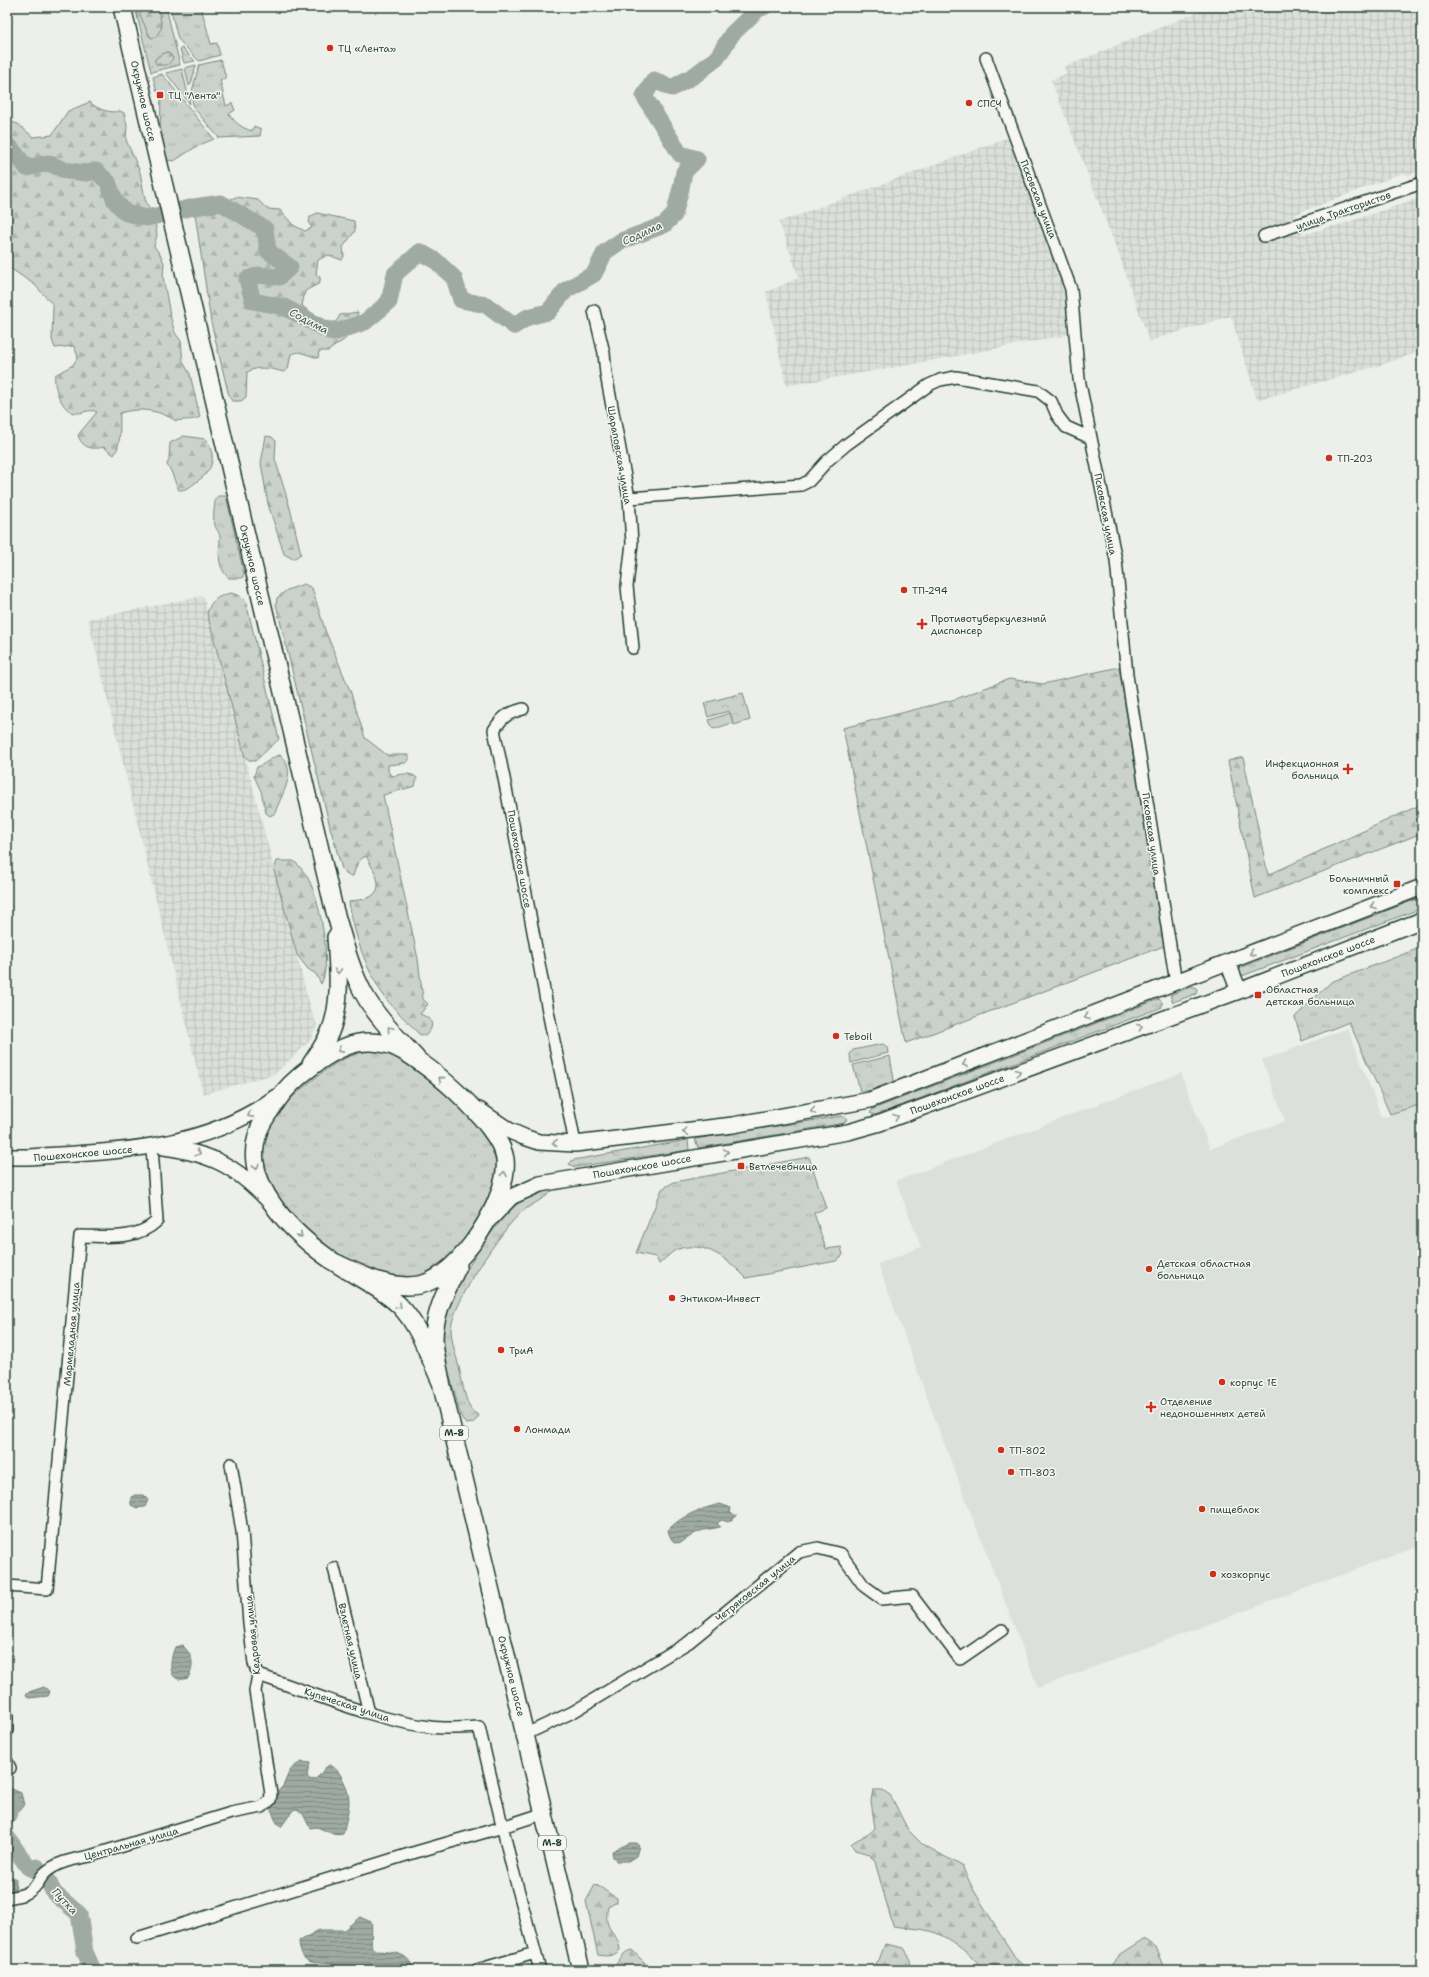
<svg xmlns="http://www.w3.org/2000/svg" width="1429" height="1977" viewBox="0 0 1429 1977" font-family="'Shantell Sans',sans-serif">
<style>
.built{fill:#dce0db}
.industrial{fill:url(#industrial-grid)}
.grass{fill:url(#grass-tufts);stroke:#758880}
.forest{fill:url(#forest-firs);stroke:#758880}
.park{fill:url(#park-crowns);stroke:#758880}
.pitch{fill:#cbd2cc;stroke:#758880}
.water{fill:url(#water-rules);stroke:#6c7e77}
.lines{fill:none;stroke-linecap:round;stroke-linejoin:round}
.river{stroke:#9faaa4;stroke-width:17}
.street-casing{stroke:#1f3d34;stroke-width:14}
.secondary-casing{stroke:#1f3d34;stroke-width:18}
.primary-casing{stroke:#1f3d34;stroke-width:20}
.street{stroke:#f6f6f2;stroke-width:11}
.secondary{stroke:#f6f6f2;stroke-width:15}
.primary{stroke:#f6f6f2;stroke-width:17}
.oneway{stroke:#8a9a93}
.poi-dot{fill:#c8321e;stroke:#f6f6f2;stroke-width:1.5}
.labels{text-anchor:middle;stroke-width:3;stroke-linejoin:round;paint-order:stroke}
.shield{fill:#f6f6f2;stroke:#60746d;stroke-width:1}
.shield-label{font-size:9px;font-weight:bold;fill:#1f3d34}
.poi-label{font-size:10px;fill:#1f3d34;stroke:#f6f6f2;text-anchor:start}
.street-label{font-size:10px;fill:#1f3d34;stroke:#f6f6f2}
.water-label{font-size:11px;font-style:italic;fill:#3f5850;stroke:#f6f6f2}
</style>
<defs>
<pattern id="industrial-grid" width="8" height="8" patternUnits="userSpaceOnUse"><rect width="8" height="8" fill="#dce0db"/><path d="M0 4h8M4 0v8" fill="none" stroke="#bcc1bd"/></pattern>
<pattern id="grass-tufts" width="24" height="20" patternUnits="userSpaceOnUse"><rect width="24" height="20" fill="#cbd2cc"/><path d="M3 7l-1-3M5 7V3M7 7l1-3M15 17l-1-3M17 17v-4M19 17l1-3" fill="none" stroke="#aeb5b0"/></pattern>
<pattern id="forest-firs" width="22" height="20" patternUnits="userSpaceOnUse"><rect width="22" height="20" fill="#cbd2cc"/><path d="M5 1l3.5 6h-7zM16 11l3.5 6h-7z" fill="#aeb5b0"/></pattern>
<pattern id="park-crowns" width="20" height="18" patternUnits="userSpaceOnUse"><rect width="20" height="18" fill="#cbd2cc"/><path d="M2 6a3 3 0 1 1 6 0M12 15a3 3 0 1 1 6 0" fill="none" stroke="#aeb5b0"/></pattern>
<pattern id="water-rules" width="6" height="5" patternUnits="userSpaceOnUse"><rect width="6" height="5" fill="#9faaa4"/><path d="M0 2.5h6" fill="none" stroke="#818c86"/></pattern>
</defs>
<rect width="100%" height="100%" fill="#edefea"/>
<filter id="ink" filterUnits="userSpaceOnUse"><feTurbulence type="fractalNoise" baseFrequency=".025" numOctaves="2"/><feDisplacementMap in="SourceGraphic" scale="8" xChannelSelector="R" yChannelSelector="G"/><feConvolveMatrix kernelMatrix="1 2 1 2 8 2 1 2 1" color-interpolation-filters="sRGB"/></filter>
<g filter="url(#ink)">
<!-- built -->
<path class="built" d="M 1348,1028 L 1382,1118 L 1422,1103 L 1422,1545 L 1038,1688 L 939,1430 L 878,1264 L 921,1247 L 896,1181 L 1181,1073 L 1210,1149 L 1285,1121 L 1262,1060 Z"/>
<!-- industrial -->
<path class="industrial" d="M 1210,7 L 1422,7 L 1422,169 L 1408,175 L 1403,173 L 1296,214 L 1304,234 L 1348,222 L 1422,197 L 1422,351 L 1378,366 L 1257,400 L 1231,316 L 1149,341 L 1119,255 L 1051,80 L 1066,74 L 1064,67 Z
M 1007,138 L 1014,145 L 1022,173 L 1064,285 L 1068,315 L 1066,324 L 1068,335 L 903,366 L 786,386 L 766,292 L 799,278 L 779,222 Z
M 203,596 L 311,1010 L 317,1025 L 311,1040 L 275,1074 L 203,1094 L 88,619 Z"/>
<!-- grass -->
<path class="grass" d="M 135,7 L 166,7 L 180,65 L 151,72 Z
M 170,7 L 201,7 L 211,44 L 217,43 L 220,55 L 199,61 L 178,39 Z
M 182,48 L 195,61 L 184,63 L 180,49 Z
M 221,60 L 226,78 L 220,80 L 226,106 L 232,103 L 235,110 L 229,114 C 235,123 242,128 252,131 L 254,126 L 261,129 L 260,136 L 219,138 L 194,108 L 191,95 L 199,65 Z
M 196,65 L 191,84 L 189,86 L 185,68 Z
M 182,69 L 190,104 L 166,73 Z
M 162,74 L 214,139 L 197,146 L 174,161 L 167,160 L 160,138 L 161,91 L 157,92 L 153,77 Z
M 218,496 L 226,496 L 244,574 L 242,578 L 229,578 C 217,567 219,554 220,540 C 221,533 216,530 215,525 C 212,518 215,507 215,499 Z
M 1422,897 L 1422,908 L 1242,976 L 1239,976 L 1236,971 L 1239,968 Z
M 1422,947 L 1422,1104 L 1390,1114 L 1349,1022 L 1302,1041 L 1295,1017 L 1331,982 Z
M 1193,986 L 1197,989 L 1196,994 L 1173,1002 L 1170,995 Z
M 1159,999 L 1162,1002 L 1162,1007 L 903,1105 L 875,1115 L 870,1113 L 873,1109 Z
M 883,1044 L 887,1047 L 888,1053 L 851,1063 L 850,1054 L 853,1050 Z
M 368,1051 C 374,1051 380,1051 385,1052 C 412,1061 462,1106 480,1128 C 488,1138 493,1151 496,1163 C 501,1190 455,1258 434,1272 C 429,1276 416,1278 410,1279 C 355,1284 256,1203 263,1144 C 266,1120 288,1101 305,1086 C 324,1071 343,1055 368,1051 Z
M 890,1056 L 894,1080 L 892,1085 L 878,1090 L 860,1091 L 853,1065 Z
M 842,1116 L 847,1119 L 844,1123 L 698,1148 L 695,1139 Z
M 688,1140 L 689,1150 L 575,1167 L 569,1164 L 573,1160 Z
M 809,1157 L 826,1208 L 814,1213 L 826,1249 L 841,1247 L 843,1255 L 836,1261 L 746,1278 C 729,1260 705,1240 678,1249 C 672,1251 664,1260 659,1264 L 656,1257 L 636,1253 L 662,1189 L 674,1182 Z
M 551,1190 L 552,1191 C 543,1200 531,1204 522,1212 C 502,1228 453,1303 451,1328 C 451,1341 456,1355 459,1367 C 462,1380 464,1396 470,1408 C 472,1412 476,1413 479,1416 L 473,1423 L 466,1424 C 459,1417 457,1400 454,1390 C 447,1370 441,1343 445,1321 C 450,1290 491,1227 515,1206 C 525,1196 538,1193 551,1190 Z"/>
<!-- forest -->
<path class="forest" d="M 137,7 L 158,7 L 162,27 L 156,37 L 152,38 L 149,36 Z
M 168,52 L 173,58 C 169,66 166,65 157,65 L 155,62 L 155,59 L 162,54 Z
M 90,102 C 96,109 111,114 120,111 L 124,113 L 127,125 L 126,140 L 140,172 L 145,199 L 155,222 L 157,235 L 154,246 L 161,256 L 164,263 L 163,277 L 170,315 L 175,333 L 181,341 L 183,362 L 190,374 L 200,417 C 193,421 184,419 176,421 C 159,410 140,407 120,413 C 119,426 122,444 114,455 L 104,447 C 92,450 82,448 78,435 L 97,412 C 89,408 83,414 75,413 C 62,411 53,387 55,375 L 73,365 L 78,357 L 74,346 L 55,348 L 52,340 L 53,305 L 35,285 L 7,266 L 7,121 L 18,124 L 33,137 L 52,135 L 68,111 Z
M 236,197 L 258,200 L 267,209 L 280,210 L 293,225 L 305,231 L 312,228 L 309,223 L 310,217 L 317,213 L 354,221 L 355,231 L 343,247 L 344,256 L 342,260 L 328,255 L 318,260 L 316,274 L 320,277 L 320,283 L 305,291 L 302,306 L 325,322 L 336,322 L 340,315 L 358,312 L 353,330 L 345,339 L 328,351 L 319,351 L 318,358 L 299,352 L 291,354 L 288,369 L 284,372 C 271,369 260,365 247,372 L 246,397 L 241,401 L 232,401 L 229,396 L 211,322 L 195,214 Z
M 184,436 L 205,439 C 218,457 213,471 195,483 C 190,487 186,490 179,490 C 174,482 173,472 167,465 L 169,459 L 170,443 Z
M 266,436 L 272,437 L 276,441 L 275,459 L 290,508 L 301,554 L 293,559 L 284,554 L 268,504 L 261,463 Z
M 304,584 L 312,588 L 325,630 L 351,693 L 365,738 L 387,755 L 409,755 L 409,760 L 405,763 L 388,765 L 388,771 L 391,776 C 400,775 410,771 417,778 L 415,786 L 383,795 L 418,959 L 423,999 L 428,1004 L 420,1014 C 433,1019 436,1026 425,1036 L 419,1034 C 409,1023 397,1012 387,1000 C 367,974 354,935 349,902 C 355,900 362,900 368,898 C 388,890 373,869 366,856 C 357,860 356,867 353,876 L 347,875 L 342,869 L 330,827 L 276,604 L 277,598 L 287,590 Z
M 231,593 L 240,596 L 246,602 L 279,739 L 255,761 L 249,760 L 245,757 L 207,613 C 211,600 218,596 231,593 Z
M 1119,667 L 1164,946 L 906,1043 L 843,728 L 956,699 L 1009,679 L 1043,684 Z
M 280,755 C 299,772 281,794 275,813 L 270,816 L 266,813 L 261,791 L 254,776 L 257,767 C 266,764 271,757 280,755 Z
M 1243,757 L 1268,875 L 1420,805 L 1422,805 L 1422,833 L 1255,898 L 1228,761 Z
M 277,861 L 294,861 C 298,865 303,870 306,875 C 319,894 333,964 321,984 L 316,974 L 308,969 L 297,955 L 274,870 Z
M 873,1790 L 883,1790 L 891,1796 L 908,1830 L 922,1844 L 962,1866 L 973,1889 L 1004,1940 L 1017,1960 L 1028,1970 L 982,1970 C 975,1957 945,1934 930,1931 C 918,1928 905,1928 893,1926 L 875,1862 L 869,1854 L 855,1850 L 851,1844 C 859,1837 868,1837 875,1828 L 871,1801 Z
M 595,1885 C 603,1887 608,1894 617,1898 L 617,1902 L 608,1907 C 602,1932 618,1930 620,1950 C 614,1956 607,1957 598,1955 L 586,1901 Z
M 1145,1939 L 1155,1946 L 1163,1966 L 1170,1970 L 1107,1970 L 1120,1955 Z
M 885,1944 L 904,1948 L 909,1956 L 912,1970 L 869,1970 L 879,1960 Z
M 632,1950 L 644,1962 L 649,1970 L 611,1970 C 619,1963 622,1951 632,1950 Z"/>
<!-- park -->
<path class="park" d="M 743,693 L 750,720 L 734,725 L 729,711 L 708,717 L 704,703 Z"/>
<!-- pitch -->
<path class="pitch" d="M 730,713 L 733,723 L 713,729 L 709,720 Z"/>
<!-- water -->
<path class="water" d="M 135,1495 L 143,1495 L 148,1500 L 145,1507 L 137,1508 L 131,1505 L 131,1497 Z
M 720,1504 L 731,1508 L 730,1513 L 737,1516 L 728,1522 L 722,1520 L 717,1523 L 720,1527 C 713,1529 704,1529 698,1532 C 685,1538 674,1554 668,1530 C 682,1515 700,1509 720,1504 Z
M 182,1645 C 193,1656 195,1664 188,1678 C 167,1685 169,1661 175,1647 Z
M 44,1687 L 50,1692 L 48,1696 L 29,1698 L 26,1695 L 29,1692 Z
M 302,1762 L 310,1763 L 307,1775 L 309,1779 L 313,1780 C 321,1777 322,1769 329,1765 C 341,1768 349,1791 349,1802 C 349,1812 345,1824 343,1834 L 331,1833 L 317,1827 L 310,1828 L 303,1814 L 297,1809 L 293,1810 L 281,1827 C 274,1822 269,1806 273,1798 C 275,1793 280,1790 283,1786 C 289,1774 288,1768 302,1762 Z
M 7,1787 L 21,1793 L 24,1805 L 19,1811 L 15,1812 L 7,1807 Z
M 630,1843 L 636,1843 L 639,1846 L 636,1856 L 628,1861 L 617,1861 L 613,1857 L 612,1851 Z
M 13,1877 L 16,1879 L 15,1892 L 7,1892 L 7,1878 Z
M 360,1917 L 371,1922 C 373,1929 370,1944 372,1947 C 379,1957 406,1944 414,1970 L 344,1970 C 328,1953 301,1977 299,1941 L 319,1930 L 344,1930 Z"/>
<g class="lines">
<!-- river -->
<path class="river" d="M 7,147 L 11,148 L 27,168 L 48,163 L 67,171 L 87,173 L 96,171 L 108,182 L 115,201 L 126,213 L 147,218 L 194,207 L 221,203 L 265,229 L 268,251 L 290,267 L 279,277 L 259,275 L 247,279 L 253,301 L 284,307 L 333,333 L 365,322 L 389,302 L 395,274 L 420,252 L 436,261 L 454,278 L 461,300 L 486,305 L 514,326 L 528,317 L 548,312 L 566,290 L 594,274 L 605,252 L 621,241 L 664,225 L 674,215 L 681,188 L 684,172 L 697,159 L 680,154 L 644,96 L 654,80 L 672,88 L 695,75 L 717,58 L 732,34 L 758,9 L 764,7
M 7,1798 L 13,1805 L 7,1817
M 7,1837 L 28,1867 L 32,1869 L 37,1867
M 47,1879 L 54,1893 L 79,1914 L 85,1952 L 93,1970"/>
<defs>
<path id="street" d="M 986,58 L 1071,289 L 1079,379 L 1116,560 L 1127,675 L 1176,983
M 1264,236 L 1422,183
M 594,311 L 604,353 L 606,374 L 629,498 L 632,543 L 627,586 L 633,648
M 629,498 L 801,485 L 809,481 L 827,461 L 847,444 L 929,385 L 940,380 L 956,377 L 1038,391 L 1051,401 L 1057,415 L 1066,427 L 1091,438
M 523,709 C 508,713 503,716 494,730 C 513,818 528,907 545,995 C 554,1045 566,1094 575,1144
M 334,1568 L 369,1713
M 7,1586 L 47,1589 L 80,1236 C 107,1236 136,1241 157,1221 L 152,1147
M 258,1675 C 314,1693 370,1719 430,1727 C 446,1729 462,1728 479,1727 L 511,1863 L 540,1970
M 7,1715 L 7,1731
M 526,1734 L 573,1712 L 689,1642 L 799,1552 L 818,1548 L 841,1554 L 864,1586 L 882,1599 L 912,1596 L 960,1659 L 1002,1630
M 7,1762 L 10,1768
M 7,1898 C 19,1896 29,1895 37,1884 C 39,1881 41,1877 44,1874 C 56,1862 74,1859 90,1856 L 231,1813 L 262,1807 L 270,1800 L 271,1794 L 255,1691 L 258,1675 L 254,1663 L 249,1623 L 242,1531 L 231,1464
M 137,1938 L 416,1852 L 496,1829 L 545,1813
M 477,1970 L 535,1953"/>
<path id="secondary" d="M 1228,963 L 1239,991
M 479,1110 L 510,1131 L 524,1137 L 539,1142 L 575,1144 L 733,1125 L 870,1100 L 1422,887
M 164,1147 C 212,1154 234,1165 268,1200
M 7,1157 L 28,1157 C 113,1151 204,1151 276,1097
M 492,1217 L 511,1197 L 540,1184 L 848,1132 L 880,1123 L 1239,991 L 1422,920"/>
<path id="primary" d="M 122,7 L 333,905 C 342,934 349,967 364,994 C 377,1018 398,1038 416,1058
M 311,1064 C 318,1054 325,1043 330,1032 C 342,1003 338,967 336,937
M 332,1261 C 360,1274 388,1290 419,1285 C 459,1278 510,1198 505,1159 C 500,1124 422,1056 390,1045 C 380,1042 369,1041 358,1043 C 332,1048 291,1079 277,1101 C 269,1112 260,1123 257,1136 C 242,1187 297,1237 334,1262 C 355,1276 381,1288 399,1305 C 419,1325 429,1357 441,1382
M 458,1266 C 447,1289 434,1313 434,1339 C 434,1353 439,1368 441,1382 L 581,1970"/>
</defs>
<!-- street casing -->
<use href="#street" class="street-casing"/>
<!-- secondary casing -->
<use href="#secondary" class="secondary-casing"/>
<!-- primary casing -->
<use href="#primary" class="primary-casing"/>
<!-- street -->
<use href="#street" class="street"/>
<!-- secondary -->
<use href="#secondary" class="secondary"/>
<!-- primary -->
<use href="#primary" class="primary"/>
</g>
<!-- one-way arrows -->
<defs><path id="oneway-chevron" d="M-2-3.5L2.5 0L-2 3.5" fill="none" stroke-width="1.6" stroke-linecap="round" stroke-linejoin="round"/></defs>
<g class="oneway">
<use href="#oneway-chevron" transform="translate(1373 906) rotate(159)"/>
<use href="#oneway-chevron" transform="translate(1252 953) rotate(159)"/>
<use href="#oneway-chevron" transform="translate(338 971) rotate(89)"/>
<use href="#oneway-chevron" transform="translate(1087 1017) rotate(159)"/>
<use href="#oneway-chevron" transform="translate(1140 1027) rotate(-20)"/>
<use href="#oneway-chevron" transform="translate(390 1029) rotate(-130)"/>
<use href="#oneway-chevron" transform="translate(340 1050) rotate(151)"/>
<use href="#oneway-chevron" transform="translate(965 1064) rotate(159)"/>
<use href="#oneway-chevron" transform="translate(1018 1072) rotate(-20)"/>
<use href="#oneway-chevron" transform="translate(441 1079) rotate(-140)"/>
<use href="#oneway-chevron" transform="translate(813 1111) rotate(170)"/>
<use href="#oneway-chevron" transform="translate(250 1115) rotate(151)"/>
<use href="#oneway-chevron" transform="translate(896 1117) rotate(-20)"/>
<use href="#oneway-chevron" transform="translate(685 1132) rotate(173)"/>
<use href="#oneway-chevron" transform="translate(555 1143) rotate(-177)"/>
<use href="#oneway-chevron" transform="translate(726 1152) rotate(-9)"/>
<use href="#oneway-chevron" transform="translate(198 1153) rotate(17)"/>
<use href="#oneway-chevron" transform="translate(256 1167) rotate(76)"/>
<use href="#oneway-chevron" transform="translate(504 1174) rotate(-81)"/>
<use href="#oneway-chevron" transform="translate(300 1235) rotate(41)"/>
<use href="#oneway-chevron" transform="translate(399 1306) rotate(44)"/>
</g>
</g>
<!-- markers -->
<g class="poi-dot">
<circle cx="330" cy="48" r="4"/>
<rect x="156" y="91" width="8" height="8" rx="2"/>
<circle cx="969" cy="103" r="4"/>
<circle cx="1329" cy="458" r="4"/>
<circle cx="904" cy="590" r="4"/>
<path d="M920 618h4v4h4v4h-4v4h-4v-4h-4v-4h4z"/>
<path d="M1346 763h4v4h4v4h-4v4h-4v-4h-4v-4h4z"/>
<rect x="1393" y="880" width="8" height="8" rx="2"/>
<rect x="1254" y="991" width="8" height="8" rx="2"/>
<circle cx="836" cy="1036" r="4"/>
<rect x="737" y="1162" width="8" height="8" rx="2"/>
<circle cx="1149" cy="1269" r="4"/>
<circle cx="672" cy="1298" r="4"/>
<circle cx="501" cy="1350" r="4"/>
<circle cx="1222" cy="1382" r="4"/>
<path d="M1149 1401h4v4h4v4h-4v4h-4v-4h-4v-4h4z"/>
<circle cx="517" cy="1429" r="4"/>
<circle cx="1001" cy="1450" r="4"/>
<circle cx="1011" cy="1472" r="4"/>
<circle cx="1202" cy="1509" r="4"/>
<circle cx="1213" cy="1574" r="4"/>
</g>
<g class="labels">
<!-- shield labels -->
<g class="shield">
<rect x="440" y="1426" width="28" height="14" rx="3"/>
<rect x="538" y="1836" width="28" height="14" rx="3"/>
</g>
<g class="shield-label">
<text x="454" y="1436">М-8</text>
<text x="552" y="1846">М-8</text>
</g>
<!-- poi labels -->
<g class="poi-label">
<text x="338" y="52">ТЦ «Лента»</text>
<text x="168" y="99">ТЦ "Лента"</text>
<text x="977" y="107">СПСЧ</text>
<text x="1337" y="462">ТП-203</text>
<text x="912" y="594">ТП-294</text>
<text x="931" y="622">Противотуберкулезный<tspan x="931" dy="12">диспансер</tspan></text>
<text x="1339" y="767" text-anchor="end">Инфекционная<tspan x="1339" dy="12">больница</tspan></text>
<text x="1389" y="882" text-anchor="end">Больничный<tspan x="1389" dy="12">комплекс</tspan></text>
<text x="1266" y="993">Областная<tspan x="1266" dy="12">детская больница</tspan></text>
<text x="844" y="1040">Teboil</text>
<text x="749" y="1170">Ветлечебница</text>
<text x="1157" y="1267">Детская областная<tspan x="1157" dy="12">больница</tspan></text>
<text x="680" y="1302">Энтиком-Инвест</text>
<text x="509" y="1354">ТриА</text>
<text x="1230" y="1386">корпус 1Е</text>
<text x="1160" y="1405">Отделение<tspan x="1160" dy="12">недоношенных детей</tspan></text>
<text x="525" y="1433">Лонмади</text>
<text x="1009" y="1454">ТП-802</text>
<text x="1019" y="1476">ТП-803</text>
<text x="1210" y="1513">пищеблок</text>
<text x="1221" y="1578">хозкорпус</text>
</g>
<!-- street labels -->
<g class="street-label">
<text transform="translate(144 101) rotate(77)" y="4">Окружное шоссе</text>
<text transform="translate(1039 199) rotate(69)" y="4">Псковская улица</text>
<text transform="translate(1343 210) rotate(-19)" y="4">улица Трактористов</text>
<text transform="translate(620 455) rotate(80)" y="4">Шараповская улица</text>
<text transform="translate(1106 514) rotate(79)" y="4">Псковская улица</text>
<text transform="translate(253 565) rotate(77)" y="4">Окружное шоссе</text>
<text transform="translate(1152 834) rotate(82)" y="4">Псковская улица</text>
<text transform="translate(520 859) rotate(80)" y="4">Пошехонское шоссе</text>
<text transform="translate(1328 956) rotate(-21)" y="4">Пошехонское шоссе</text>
<text transform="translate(957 1094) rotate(-20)" y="4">Пошехонское шоссе</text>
<text transform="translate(83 1153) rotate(-5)" y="4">Пошехонское шоссе</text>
<text transform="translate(642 1166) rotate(-10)" y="4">Пошехонское шоссе</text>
<text transform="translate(71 1334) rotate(-85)" y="4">Мармеладная улица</text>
<text transform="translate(755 1588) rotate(-39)" y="4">Четряковская улица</text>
<text transform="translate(252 1635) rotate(-96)" y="4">Кедровая улица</text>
<text transform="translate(351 1641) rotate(77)" y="4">Взлетная улица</text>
<text transform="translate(512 1676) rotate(76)" y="4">Окружное шоссе</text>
<text transform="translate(347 1704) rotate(18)" y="4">Купеческая улица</text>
<text transform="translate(131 1843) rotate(-16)" y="4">Центральная улица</text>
</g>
<!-- water labels -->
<g class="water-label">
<text transform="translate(642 233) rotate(-24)" y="4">Содима</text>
<text transform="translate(309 321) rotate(28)" y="4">Содима</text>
<text transform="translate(65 1901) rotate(47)" y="4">Путка</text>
</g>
</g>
<!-- margin -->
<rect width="1429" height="1977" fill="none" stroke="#f6f6f2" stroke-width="24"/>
<rect x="12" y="12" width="1405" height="1953" fill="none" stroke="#1f3d34" stroke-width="1.5" filter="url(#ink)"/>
</svg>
